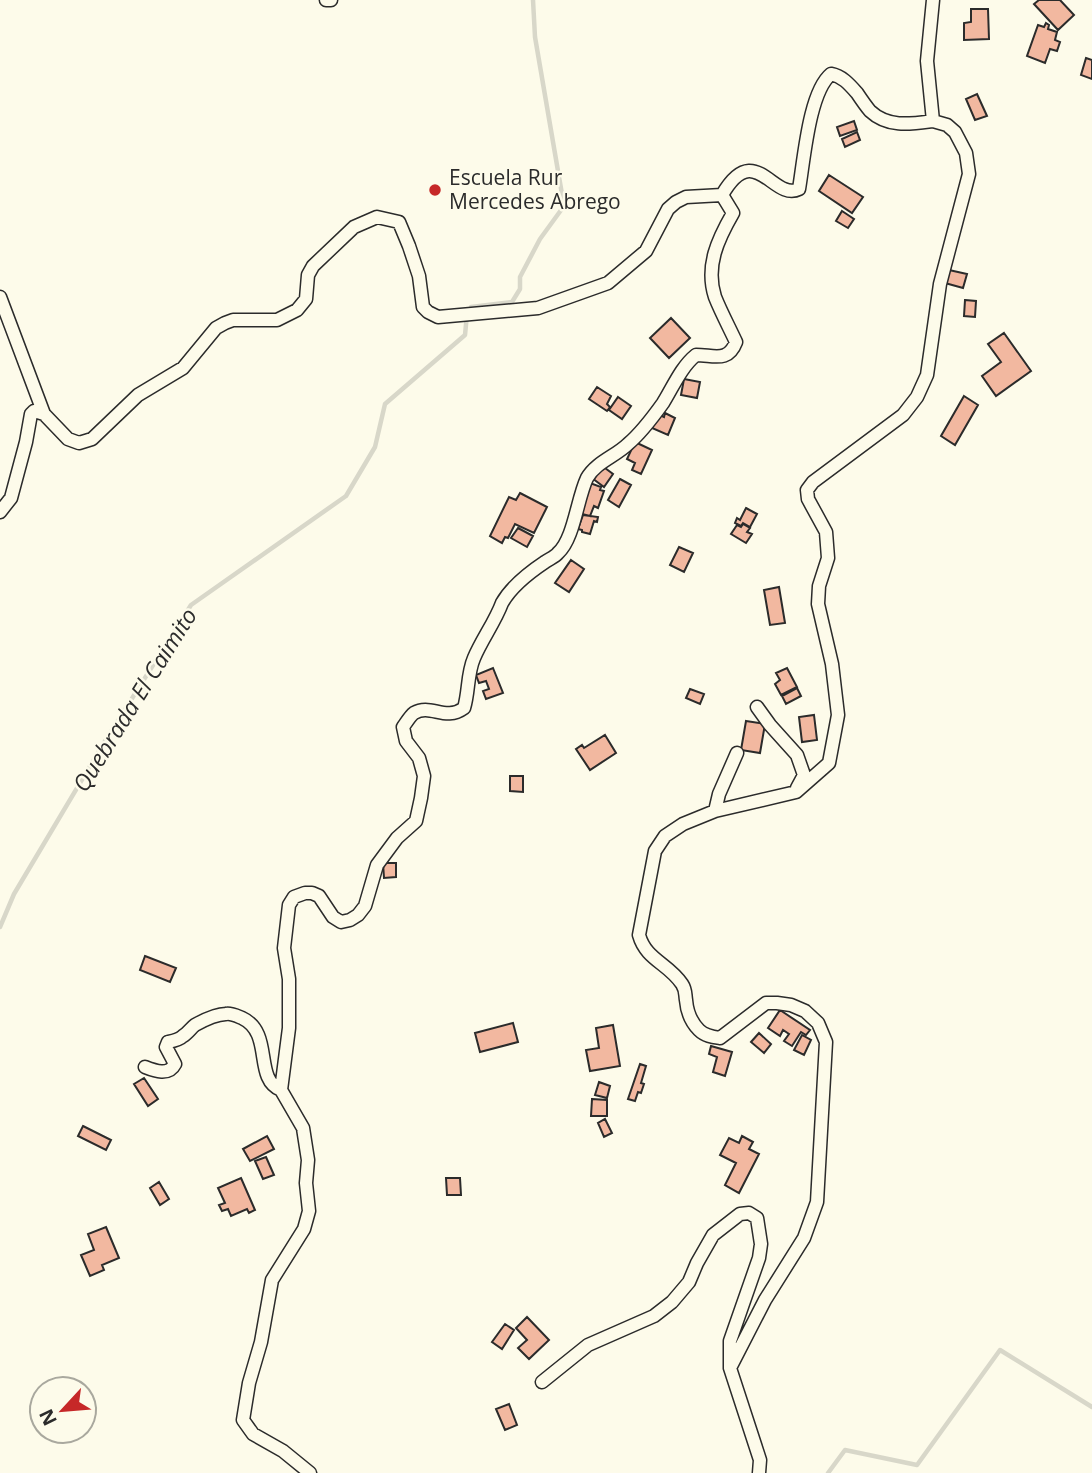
<svg xmlns="http://www.w3.org/2000/svg" width="1092" height="1473" viewBox="0 0 1092 1473" font-family="'Open Sans',sans-serif">
<style>
.lines{fill:none;stroke-linecap:round;stroke-linejoin:round}
.stream{stroke:#d8d7c9;stroke-width:4.5}
.building{fill:#f2b8a0;stroke:#2b2b2b;stroke-width:2}
.minor-casing{stroke:#2b2b2b;stroke-width:15}
.minor{stroke:#fdfbea;stroke-width:12}
.poi-dot{fill:#c62828;stroke:#fdfbea;stroke-width:2.5}
.labels{text-anchor:middle;stroke-width:5;stroke-linejoin:round;paint-order:stroke}
.poi-label{font-size:21px;fill:#2b2b2b;stroke:#fdfbea;text-anchor:start}
.water-label{font-size:23px;font-style:italic;fill:#2b2b2b;stroke:#fdfbea}
</style>
<rect width="100%" height="100%" fill="#fdfbea"/>
<g class="lines">
<!-- stream -->
<path class="stream" d="M 0,927 L 14,894 L 102,746 L 191,605 L 346,496 L 375,447 L 385,404 L 465,335 L 467,314 L 471,307 L 512,302 L 520,289 L 520,277 L 540,239 L 564,206 L 535,37 L 533,0
M 828,1473 L 845,1450 L 917,1465 L 1000,1350 L 1092,1407"/>
</g>
<!-- building -->
<path class="building" d="M 1039,0 L 1060,0 L 1074,15 L 1058,30 L 1034,4 Z
M 971,9 L 988,9 L 989,39 L 964,40 L 964,23 L 971,22 Z
M 1046,23 L 1049,25 L 1048,29 L 1057,32 L 1055,40 L 1060,42 L 1057,51 L 1050,49 L 1045,63 L 1027,56 L 1038,25 L 1044,27 Z
M 1086,58 L 1092,60 L 1092,79 L 1081,75 Z
M 977,94 L 987,116 L 975,120 L 966,99 Z
M 854,121 L 857,130 L 840,136 L 837,127 Z
M 857,132 L 860,140 L 845,147 L 842,139 Z
M 829,175 L 863,197 L 852,213 L 819,191 Z
M 842,211 L 854,219 L 848,228 L 836,221 Z
M 949,270 L 967,274 L 963,288 L 945,283 Z
M 965,300 L 976,301 L 975,317 L 964,316 Z
M 671,318 L 690,338 L 669,358 L 650,338 Z
M 1004,333 L 1031,371 L 996,396 L 982,376 L 1001,362 L 988,344 Z
M 684,379 L 700,382 L 697,398 L 681,395 Z
M 597,387 L 611,396 L 607,404 L 610,407 L 607,411 L 589,399 Z
M 964,396 L 978,405 L 955,445 L 941,436 Z
M 618,397 L 631,406 L 622,419 L 609,410 Z
M 665,413 L 675,418 L 668,435 L 652,428 L 658,414 L 664,417 Z
M 635,442 L 652,450 L 641,474 L 632,470 L 635,463 L 627,459 Z
M 601,465 L 613,474 L 604,487 L 592,478 Z
M 620,479 L 631,485 L 619,507 L 608,500 Z
M 590,483 L 601,487 L 600,490 L 604,491 L 598,508 L 594,506 L 590,516 L 582,514 Z
M 520,493 L 547,507 L 534,533 L 515,524 L 508,538 L 505,537 L 502,543 L 490,536 L 509,497 L 516,500 Z
M 746,508 L 757,514 L 750,527 L 743,523 L 741,526 L 735,523 L 737,518 L 740,520 Z
M 583,515 L 598,517 L 597,522 L 594,521 L 590,534 L 582,532 L 582,530 L 578,529 Z
M 743,524 L 750,528 L 747,532 L 752,534 L 746,543 L 731,534 L 737,525 L 741,527 Z
M 518,528 L 533,536 L 527,547 L 511,538 Z
M 679,547 L 693,553 L 684,572 L 670,565 Z
M 571,560 L 584,569 L 569,592 L 555,583 Z
M 779,587 L 785,623 L 770,625 L 764,590 Z
M 493,668 L 503,693 L 486,699 L 483,691 L 489,689 L 486,681 L 479,683 L 476,675 Z
M 787,668 L 797,687 L 781,695 L 775,684 L 780,680 L 776,673 Z
M 797,688 L 801,696 L 786,704 L 782,696 Z
M 690,689 L 704,694 L 700,704 L 686,698 Z
M 814,715 L 817,740 L 802,742 L 799,717 Z
M 746,721 L 765,724 L 760,753 L 741,750 Z
M 605,735 L 616,753 L 590,770 L 576,749 L 582,745 L 584,748 Z
M 510,776 L 523,776 L 523,792 L 510,791 Z
M 383,863 L 396,863 L 396,877 L 384,878 Z
M 145,956 L 176,968 L 170,982 L 140,970 Z
M 780,1010 L 810,1030 L 806,1035 L 801,1032 L 792,1046 L 784,1041 L 789,1034 L 783,1030 L 780,1036 L 768,1028 Z
M 513,1023 L 518,1042 L 480,1052 L 475,1033 Z
M 613,1025 L 620,1066 L 590,1071 L 586,1050 L 599,1048 L 596,1028 Z
M 759,1033 L 771,1044 L 764,1053 L 751,1042 Z
M 802,1035 L 811,1040 L 804,1055 L 794,1050 Z
M 711,1046 L 732,1052 L 725,1076 L 713,1072 L 717,1057 L 709,1054 Z
M 640,1064 L 646,1066 L 641,1083 L 644,1084 L 641,1093 L 638,1092 L 635,1101 L 628,1099 Z
M 144,1078 L 158,1099 L 148,1106 L 134,1084 Z
M 599,1082 L 610,1086 L 607,1098 L 595,1095 Z
M 592,1099 L 607,1100 L 607,1116 L 591,1116 Z
M 605,1119 L 612,1133 L 604,1137 L 598,1123 Z
M 83,1126 L 111,1140 L 106,1150 L 78,1136 Z
M 267,1136 L 274,1149 L 250,1161 L 243,1149 Z
M 742,1136 L 753,1142 L 749,1149 L 759,1154 L 739,1193 L 725,1185 L 736,1163 L 720,1155 L 729,1138 L 739,1143 Z
M 266,1157 L 274,1175 L 263,1179 L 255,1161 Z
M 241,1178 L 255,1210 L 249,1213 L 247,1209 L 231,1216 L 228,1209 L 222,1211 L 219,1205 L 225,1203 L 218,1188 Z
M 446,1178 L 460,1178 L 461,1195 L 447,1195 Z
M 159,1182 L 169,1199 L 160,1205 L 150,1188 Z
M 106,1227 L 119,1258 L 102,1265 L 104,1270 L 90,1276 L 81,1255 L 94,1250 L 88,1234 Z
M 527,1317 L 549,1340 L 529,1359 L 518,1348 L 527,1340 L 516,1328 Z
M 505,1324 L 514,1330 L 502,1349 L 492,1342 Z
M 509,1404 L 517,1425 L 505,1430 L 496,1409 Z"/>
<g class="lines">
<defs>
<path id="minor" d="M 326,0 L 331,0
M 0,297 L 44,414 L 68,439 L 79,443 L 92,439 L 138,395 L 183,368 L 216,328 L 225,323 L 233,320 L 277,320 L 297,310 L 306,299 L 308,275 L 313,266 L 354,227 L 377,217 L 399,222 L 409,246 L 419,276 L 423,307 L 428,312 L 438,317 L 538,308 L 608,283 L 646,251 L 668,209 L 676,202 L 686,197 L 722,195 C 755,138 773,202 799,189 C 804,160 809,92 831,74 C 842,76 849,84 857,93 C 861,99 865,105 870,111 C 888,128 911,124 933,121 L 927,61 L 933,0
M 0,512 L 11,498 L 26,442 L 31,414 L 34,411 L 44,414
M 757,707 L 770,725 L 797,755 L 804,775 L 797,788
M 715,811 L 719,794 L 737,753
M 145,1067 C 155,1071 169,1076 175,1064 L 166,1047 L 168,1042 C 173,1041 179,1040 183,1036 C 188,1033 191,1028 195,1025 C 204,1020 216,1014 226,1014 C 231,1013 237,1016 242,1018 C 274,1033 253,1079 281,1090
M 730,1368 L 765,1300 L 804,1238 L 817,1202 L 826,1042 L 818,1023 L 805,1011 L 791,1005 L 777,1003 L 766,1003 L 720,1038 C 713,1037 705,1036 699,1030 C 691,1022 687,1012 686,1000 C 685,994 686,990 682,984 C 668,963 646,960 639,935 L 655,851 L 665,836 L 683,824 L 715,811 L 796,792 L 829,763 L 838,715 L 832,664 L 818,604 L 819,586 L 828,558 L 826,532 L 808,499 L 807,490 L 813,482 L 903,415 L 917,397 L 927,375 L 940,284 L 969,174 L 966,153 L 955,132 L 947,125 L 933,121
M 542,1382 L 588,1345 L 654,1316 L 672,1302 L 689,1282 L 697,1263 L 713,1235 L 740,1214 L 749,1213 L 757,1218 L 761,1244 L 759,1258 L 730,1341 L 730,1368 L 760,1460 L 759,1473
M 310,1473 L 283,1451 L 253,1434 L 243,1420 L 249,1383 L 261,1342 L 272,1280 L 304,1229 L 309,1211 L 306,1183 L 308,1160 L 303,1128 L 281,1090 L 289,1028 L 289,979 L 284,948 L 289,905 L 294,897 L 305,893 L 312,893 L 319,896 L 333,917 L 341,922 L 350,920 L 358,915 L 365,906 L 377,865 L 397,838 L 416,821 L 421,798 L 424,776 L 419,758 L 406,741 L 403,727 C 406,723 410,716 414,713 C 431,703 445,722 464,708 C 469,692 467,674 474,658 C 482,639 495,622 502,603 C 511,587 530,572 545,562 C 549,559 555,557 558,553 C 574,539 577,499 587,478 C 596,462 616,456 628,444 C 641,433 653,417 663,403 C 673,387 681,367 696,355 C 714,355 728,363 736,342 C 729,327 721,312 715,297 C 705,266 718,239 733,213 L 722,195"/>
</defs>
<!-- minor casing -->
<use href="#minor" class="minor-casing"/>
<!-- minor -->
<use href="#minor" class="minor"/>
</g>
<!-- markers -->
<circle class="poi-dot" cx="435" cy="190" r="7"/>
<g class="labels">
<!-- poi labels -->
<g class="poi-label">
<text x="449" y="185">Escuela Rur<tspan x="449" dy="24">Mercedes Abrego</tspan></text>
</g>
<!-- water labels -->
<g class="water-label">
<text transform="translate(135 700) rotate(-58)" y="8">Quebrada El Caimito</text>
</g>
</g>
<!-- north arrow -->
<g transform="translate(63 1410) rotate(244)"><circle r="33" fill="#fdfbea" stroke="#a9a89e" stroke-width="2"/>
<path d="M0-5L12 26L0 18L-12 26Z" fill="#c62828"/>
<text y="-10" font-size="19" font-weight="bold" text-anchor="middle" fill="#2b2b2b">N</text>
</g>
</svg>
